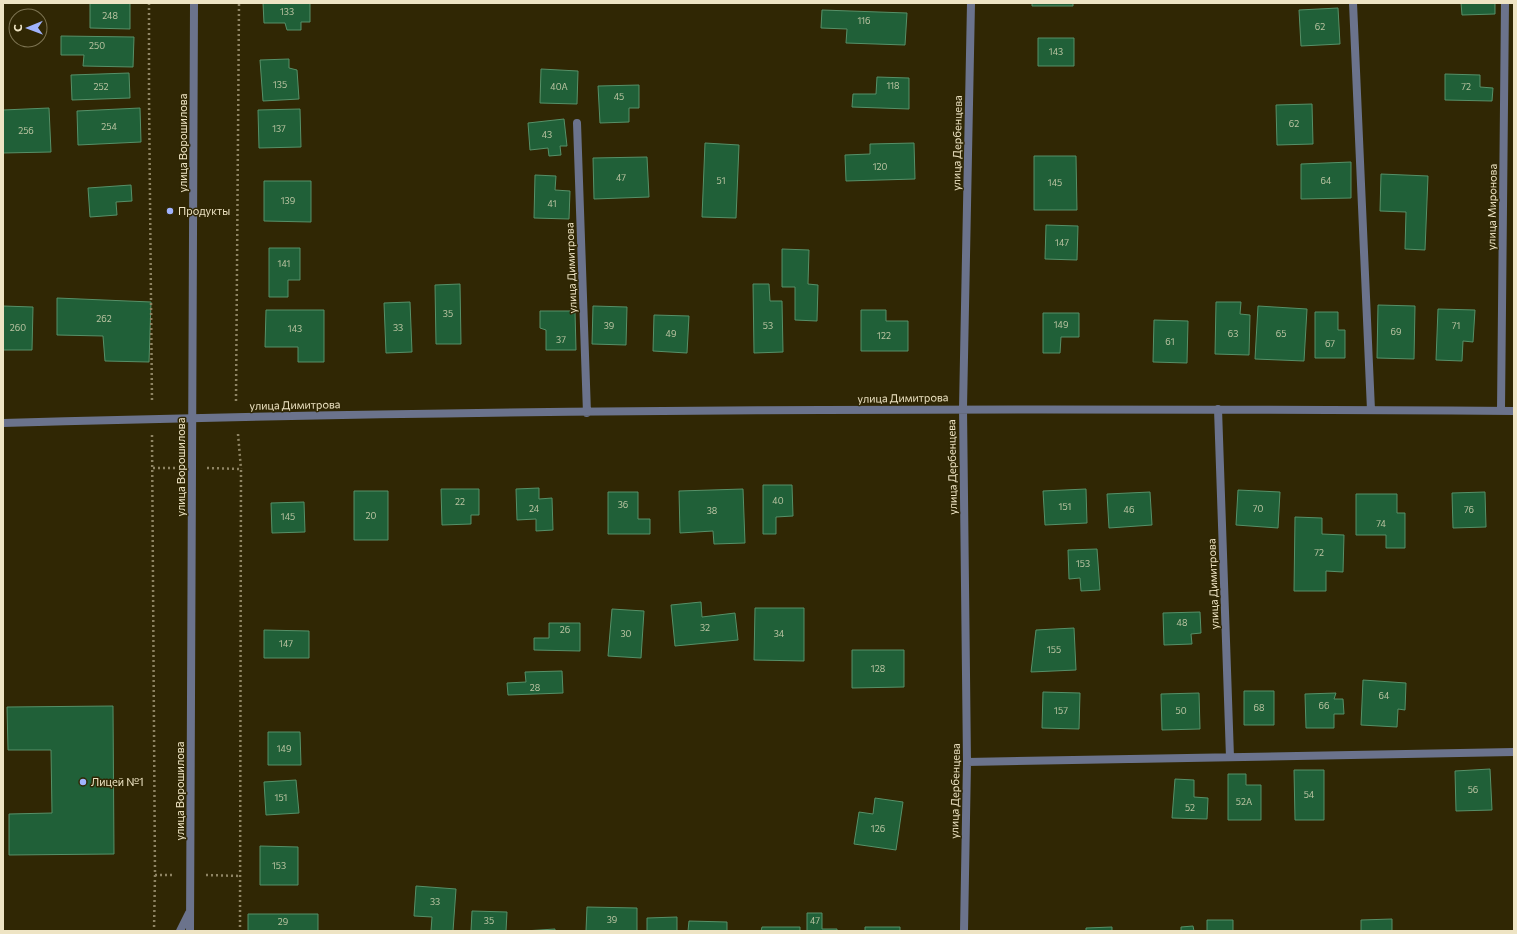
<svg xmlns="http://www.w3.org/2000/svg" width="1517" height="934" viewBox="0 0 1517 934" font-family="Commissioner,sans-serif">
<style>
.building{fill:#206038;stroke:#569068}
.lines{fill:none;stroke-linecap:round;stroke-linejoin:round}
.path{stroke:#8e8463;stroke-width:2.5;stroke-dasharray:2 3;stroke-linecap:butt}
.minor{stroke:#6b738c;stroke-width:8}
.tertiary{stroke:#6b738c;stroke-width:8}
.poi-dot{fill:#a0b3fd;stroke:#302704;stroke-width:1.5}
.labels{text-anchor:middle;stroke-width:3;stroke-linejoin:round;paint-order:stroke}
.number-label{font-size:9px;fill:#bac3a1}
.street-label{font-size:11px;fill:#eee4c4;stroke:#302704}
.poi-label{font-size:11px;fill:#eee4c4;stroke:#302704;text-anchor:start}
</style>
<rect width="100%" height="100%" fill="#302704"/>
<!-- building -->
<path class="building" d="M 90,3 L 130,3 L 130,29 L 90,28 Z
M 263,3 L 310,3 L 310,22 L 301,22 L 301,30 L 287,30 L 285,23 L 264,23 Z
M 1032,3 L 1073,3 L 1073,6 L 1032,6 Z
M 1461,3 L 1495,3 L 1495,14 L 1462,15 Z
M 1338,8 L 1340,44 L 1301,46 L 1299,10 Z
M 822,10 L 907,13 L 905,45 L 846,43 L 847,29 L 821,28 Z
M 61,36 L 134,37 L 133,67 L 83,66 L 84,55 L 61,55 Z
M 1038,38 L 1074,38 L 1074,66 L 1038,66 Z
M 289,59 L 289,68 L 297,70 L 299,99 L 263,101 L 260,60 Z
M 541,69 L 578,71 L 577,104 L 540,103 Z
M 129,73 L 130,98 L 72,100 L 71,75 Z
M 1445,74 L 1480,75 L 1480,87 L 1493,88 L 1492,101 L 1445,100 Z
M 877,77 L 909,78 L 909,109 L 852,107 L 853,94 L 876,94 Z
M 639,85 L 639,108 L 629,108 L 629,122 L 600,123 L 598,86 Z
M 1312,104 L 1313,144 L 1277,145 L 1276,105 Z
M 49,108 L 51,152 L 3,153 L 3,110 Z
M 140,108 L 141,142 L 78,145 L 77,111 Z
M 300,109 L 301,147 L 259,148 L 258,110 Z
M 564,119 L 567,146 L 560,146 L 561,155 L 549,156 L 548,148 L 530,150 L 528,123 Z
M 705,143 L 739,145 L 736,218 L 702,217 Z
M 914,143 L 915,179 L 846,181 L 845,155 L 870,154 L 870,144 Z
M 1034,156 L 1076,156 L 1077,210 L 1034,210 Z
M 647,157 L 649,197 L 594,199 L 593,158 Z
M 1351,162 L 1351,198 L 1301,199 L 1301,164 Z
M 1381,174 L 1428,176 L 1425,250 L 1405,249 L 1406,212 L 1380,211 Z
M 535,175 L 556,176 L 555,190 L 570,191 L 569,219 L 534,218 Z
M 264,181 L 311,181 L 311,222 L 264,221 Z
M 131,185 L 132,201 L 116,202 L 117,215 L 90,217 L 88,188 Z
M 1046,225 L 1078,226 L 1077,260 L 1045,259 Z
M 269,248 L 300,248 L 300,280 L 288,280 L 288,297 L 269,297 Z
M 782,249 L 809,250 L 808,284 L 818,285 L 817,321 L 795,320 L 795,287 L 782,287 Z
M 460,284 L 461,344 L 436,344 L 435,285 Z
M 753,284 L 769,284 L 770,301 L 782,301 L 783,352 L 754,353 Z
M 57,298 L 151,302 L 149,362 L 105,361 L 103,336 L 57,335 Z
M 410,302 L 412,352 L 386,353 L 384,303 Z
M 1216,302 L 1241,302 L 1240,314 L 1250,315 L 1249,355 L 1215,354 Z
M 1378,305 L 1415,306 L 1414,359 L 1377,358 Z
M 3,306 L 33,307 L 32,350 L 3,350 Z
M 593,306 L 627,307 L 626,345 L 592,344 Z
M 1258,306 L 1307,309 L 1304,361 L 1255,359 Z
M 1438,309 L 1475,310 L 1473,342 L 1463,341 L 1462,361 L 1436,360 Z
M 266,310 L 324,310 L 324,362 L 298,362 L 298,347 L 265,347 Z
M 861,310 L 886,310 L 886,321 L 908,321 L 908,351 L 861,351 Z
M 540,311 L 575,311 L 576,350 L 546,350 L 546,330 L 540,328 Z
M 1315,312 L 1338,312 L 1338,330 L 1345,330 L 1345,358 L 1315,358 Z
M 1043,313 L 1079,313 L 1079,337 L 1061,337 L 1060,353 L 1043,353 Z
M 654,315 L 689,316 L 687,353 L 653,351 Z
M 1154,320 L 1188,321 L 1187,363 L 1153,362 Z
M 763,485 L 792,485 L 793,516 L 776,517 L 776,534 L 763,534 Z
M 539,488 L 539,499 L 552,498 L 553,530 L 536,531 L 536,519 L 517,520 L 516,489 Z
M 441,489 L 479,489 L 479,515 L 471,515 L 471,524 L 442,525 Z
M 743,489 L 745,543 L 714,544 L 713,531 L 680,533 L 679,491 Z
M 1086,489 L 1087,523 L 1045,525 L 1043,491 Z
M 1238,490 L 1280,492 L 1278,528 L 1236,525 Z
M 354,491 L 388,491 L 388,540 L 354,540 Z
M 608,492 L 638,492 L 638,519 L 650,519 L 650,534 L 608,534 Z
M 1150,492 L 1152,525 L 1109,528 L 1107,494 Z
M 1485,492 L 1486,527 L 1453,528 L 1452,493 Z
M 1356,494 L 1397,494 L 1397,513 L 1405,513 L 1405,548 L 1386,548 L 1386,535 L 1356,535 Z
M 304,502 L 305,532 L 272,533 L 271,503 Z
M 1295,517 L 1322,518 L 1322,534 L 1344,535 L 1343,572 L 1326,571 L 1326,591 L 1294,591 Z
M 1097,549 L 1100,590 L 1081,591 L 1080,578 L 1069,579 L 1068,550 Z
M 701,602 L 702,617 L 735,613 L 738,640 L 675,646 L 671,605 Z
M 755,608 L 804,608 L 804,661 L 754,660 Z
M 612,609 L 644,611 L 641,658 L 608,656 Z
M 1200,612 L 1201,633 L 1191,634 L 1192,644 L 1164,645 L 1163,613 Z
M 549,623 L 580,623 L 580,651 L 534,650 L 534,638 L 549,638 Z
M 1074,628 L 1076,670 L 1031,672 L 1036,630 Z
M 264,630 L 309,631 L 309,658 L 264,658 Z
M 852,650 L 904,650 L 904,687 L 852,688 Z
M 562,671 L 563,693 L 508,695 L 507,683 L 526,682 L 525,672 Z
M 1363,680 L 1406,683 L 1405,710 L 1398,709 L 1397,727 L 1361,725 Z
M 1244,691 L 1274,691 L 1274,725 L 1244,725 Z
M 1043,692 L 1080,693 L 1079,729 L 1042,728 Z
M 1199,693 L 1200,729 L 1162,730 L 1161,694 Z
M 1336,693 L 1334,699 L 1343,699 L 1344,714 L 1334,714 L 1334,728 L 1306,728 L 1305,694 Z
M 113,706 L 114,854 L 9,855 L 9,814 L 52,813 L 51,750 L 8,750 L 7,707 Z
M 268,732 L 300,732 L 301,765 L 268,765 Z
M 1490,769 L 1492,810 L 1456,811 L 1455,771 Z
M 1294,770 L 1324,770 L 1324,820 L 1295,820 Z
M 1228,774 L 1246,774 L 1246,785 L 1261,785 L 1261,820 L 1228,820 Z
M 1175,779 L 1194,780 L 1194,797 L 1208,798 L 1207,819 L 1172,818 Z
M 296,780 L 299,813 L 266,815 L 264,782 Z
M 875,798 L 903,802 L 896,850 L 854,844 L 859,812 L 873,814 Z
M 260,846 L 298,847 L 298,885 L 260,885 Z
M 416,886 L 456,889 L 453,931 L 431,931 L 432,917 L 414,916 Z
M 587,907 L 637,908 L 637,931 L 586,931 Z
M 472,911 L 507,912 L 506,931 L 471,931 Z
M 807,913 L 822,913 L 822,929 L 837,929 L 837,931 L 807,931 Z
M 248,914 L 318,914 L 318,931 L 248,931 Z
M 677,917 L 677,931 L 647,931 L 647,918 Z
M 1392,919 L 1392,931 L 1361,931 L 1361,920 Z
M 1207,920 L 1233,920 L 1233,931 L 1207,931 Z
M 689,921 L 727,922 L 727,931 L 688,931 Z
M 1193,926 L 1194,931 L 1181,931 L 1181,927 Z
M 762,927 L 800,927 L 800,931 L 761,931 Z
M 865,927 L 900,927 L 900,931 L 865,931 Z
M 1112,927 L 1112,931 L 1086,931 L 1086,928 Z
M 555,929 L 555,931 L 524,931 Z"/>
<g class="lines">
<!-- path -->
<path class="path" d="M 149,3 L 149,96 L 152,402
M 236,401 L 239,3
M 238,434 L 241,469
M 152,435 L 155,875 L 154,931
M 153,468 L 176,468
M 207,468 L 241,469 L 240,931
M 155,875 L 175,875
M 206,875 L 241,876"/>
<!-- minor -->
<path class="minor" d="M 1353,3 L 1371,410
M 577,123 L 587,413
M 1218,409 L 1230,757
M 1501,410 L 1505,3
M 3,423 C 506,408 1010,408 1514,411
M 967,762 L 1514,752
M 964,931 L 967,762 L 963,408 L 971,3"/>
<!-- tertiary -->
<path class="tertiary" d="M 180,931 L 189,913
M 190,931 L 194,3"/>
</g>
<!-- markers -->
<g class="poi-dot">
<circle cx="170" cy="211" r="4"/>
<circle cx="83" cy="782" r="4"/>
</g>
<g class="labels">
<!-- number labels -->
<g class="number-label">
<text x="287" y="15">133</text>
<text x="110" y="19">248</text>
<text x="864" y="24">116</text>
<text x="1320" y="30">62</text>
<text x="97" y="49">250</text>
<text x="1056" y="55">143</text>
<text x="280" y="88">135</text>
<text x="893" y="89">118</text>
<text x="101" y="90">252</text>
<text x="559" y="90">40А</text>
<text x="1466" y="90">72</text>
<text x="619" y="100">45</text>
<text x="1294" y="127">62</text>
<text x="109" y="130">254</text>
<text x="279" y="132">137</text>
<text x="26" y="134">256</text>
<text x="547" y="138">43</text>
<text x="880" y="170">120</text>
<text x="621" y="181">47</text>
<text x="721" y="184">51</text>
<text x="1326" y="184">64</text>
<text x="1055" y="186">145</text>
<text x="288" y="204">139</text>
<text x="552" y="207">41</text>
<text x="1062" y="246">147</text>
<text x="284" y="267">141</text>
<text x="448" y="317">35</text>
<text x="104" y="322">262</text>
<text x="1061" y="328">149</text>
<text x="609" y="329">39</text>
<text x="768" y="329">53</text>
<text x="1456" y="329">71</text>
<text x="18" y="331">260</text>
<text x="398" y="331">33</text>
<text x="295" y="332">143</text>
<text x="1396" y="335">69</text>
<text x="671" y="337">49</text>
<text x="1233" y="337">63</text>
<text x="1281" y="337">65</text>
<text x="884" y="339">122</text>
<text x="561" y="343">37</text>
<text x="1170" y="345">61</text>
<text x="1330" y="347">67</text>
<text x="778" y="504">40</text>
<text x="460" y="505">22</text>
<text x="623" y="508">36</text>
<text x="1065" y="510">151</text>
<text x="534" y="512">24</text>
<text x="1258" y="512">70</text>
<text x="1129" y="513">46</text>
<text x="1469" y="513">76</text>
<text x="712" y="514">38</text>
<text x="371" y="519">20</text>
<text x="288" y="520">145</text>
<text x="1381" y="527">74</text>
<text x="1319" y="556">72</text>
<text x="1083" y="567">153</text>
<text x="1182" y="626">48</text>
<text x="705" y="631">32</text>
<text x="565" y="633">26</text>
<text x="626" y="637">30</text>
<text x="779" y="637">34</text>
<text x="286" y="647">147</text>
<text x="1054" y="653">155</text>
<text x="878" y="672">128</text>
<text x="535" y="691">28</text>
<text x="1384" y="699">64</text>
<text x="1324" y="709">66</text>
<text x="1259" y="711">68</text>
<text x="1061" y="714">157</text>
<text x="1181" y="714">50</text>
<text x="284" y="752">149</text>
<text x="1473" y="793">56</text>
<text x="1309" y="798">54</text>
<text x="281" y="801">151</text>
<text x="1244" y="805">52А</text>
<text x="1190" y="811">52</text>
<text x="878" y="832">126</text>
<text x="279" y="869">153</text>
<text x="435" y="905">33</text>
<text x="612" y="923">39</text>
<text x="489" y="924">35</text>
<text x="815" y="924">47</text>
<text x="283" y="925">29</text>
</g>
<!-- street labels -->
<g class="street-label">
<text transform="translate(183 143) rotate(-90)" y="4">улица Ворошилова</text>
<text transform="translate(957 143) rotate(-89)" y="4">улица Дербенцева</text>
<text transform="translate(1492 207) rotate(-89)" y="4">улица Миронова</text>
<text transform="translate(571 268) rotate(-92)" y="4">улица Димитрова</text>
<text transform="translate(903 398) rotate(-1)" y="4">улица Димитрова</text>
<text transform="translate(295 405) rotate(-1)" y="4">улица Димитрова</text>
<text transform="translate(181 467) rotate(-90)" y="4">улица Ворошилова</text>
<text transform="translate(952 467) rotate(-91)" y="4">улица Дербенцева</text>
<text transform="translate(1213 584) rotate(-92)" y="4">улица Димитрова</text>
<text transform="translate(180 791) rotate(-90)" y="4">улица Ворошилова</text>
<text transform="translate(955 791) rotate(-89)" y="4">улица Дербенцева</text>
</g>
<!-- poi labels -->
<g class="poi-label">
<text x="178" y="215">Продукты</text>
<text x="91" y="786">Лицей №1</text>
</g>
</g>
<!-- border -->
<rect width="1517" height="934" fill="none" stroke="#eee4c4" stroke-width="8"/>
<!-- north arrow -->
<g transform="translate(28 28) rotate(269)"><circle r="19" fill="#302704" stroke="#7c7351"/>
<path d="M0-3L7 15L0 10L-7 15Z" fill="#a0b3fd"/>
<text y="-6" font-size="11" font-weight="bold" text-anchor="middle" fill="#eee4c4">С</text>
</g>
</svg>
